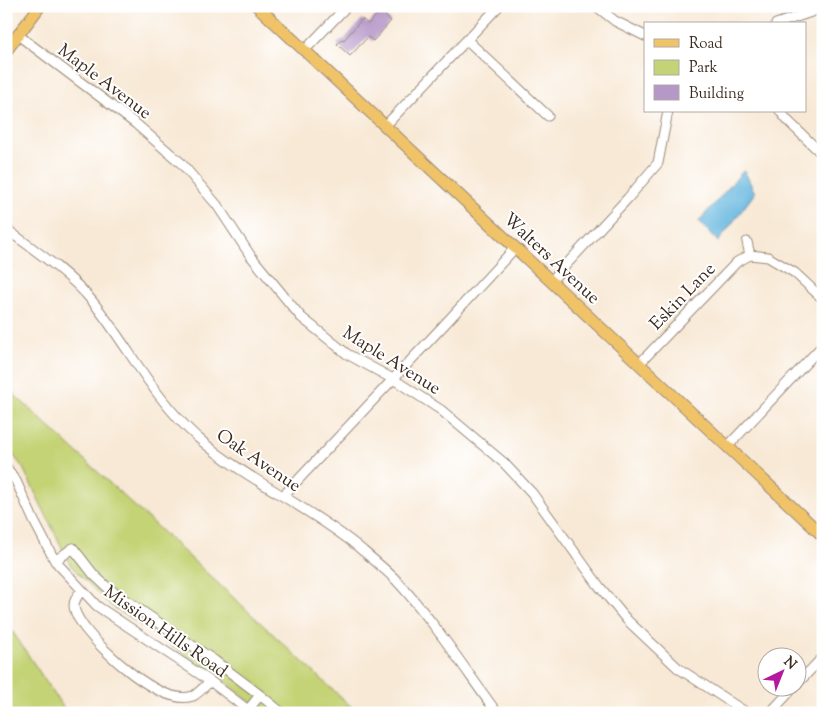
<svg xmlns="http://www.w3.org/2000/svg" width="829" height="719" viewBox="0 0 829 719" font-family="'Sorts Mill Goudy',serif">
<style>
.green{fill:#c4d375;stroke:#807e4a}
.water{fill:#62b5de;stroke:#4e707e}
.building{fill:#b597c8}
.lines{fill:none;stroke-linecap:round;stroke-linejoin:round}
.minor-casing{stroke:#9a8a7a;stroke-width:11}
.major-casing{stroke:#9a8a7a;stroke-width:13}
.minor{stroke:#fff;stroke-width:9}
.major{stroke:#f0c369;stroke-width:11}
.labels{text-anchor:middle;stroke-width:4;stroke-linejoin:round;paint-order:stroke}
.street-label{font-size:18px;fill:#3b2a1e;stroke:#fff}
</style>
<rect width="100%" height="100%" fill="#fff"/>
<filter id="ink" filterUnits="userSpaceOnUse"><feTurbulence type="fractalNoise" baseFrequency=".02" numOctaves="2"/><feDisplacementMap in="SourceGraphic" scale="10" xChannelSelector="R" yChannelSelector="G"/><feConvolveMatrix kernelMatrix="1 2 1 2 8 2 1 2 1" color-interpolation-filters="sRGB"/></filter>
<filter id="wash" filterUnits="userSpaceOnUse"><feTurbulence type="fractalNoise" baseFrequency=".0096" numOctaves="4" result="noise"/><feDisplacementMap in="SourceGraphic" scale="20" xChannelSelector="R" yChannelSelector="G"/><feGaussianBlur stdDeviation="1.12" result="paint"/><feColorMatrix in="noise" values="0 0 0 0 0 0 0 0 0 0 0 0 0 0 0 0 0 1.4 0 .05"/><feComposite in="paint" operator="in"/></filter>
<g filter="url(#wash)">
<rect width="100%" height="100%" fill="#f8e9d6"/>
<!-- green -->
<path class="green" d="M 6,387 L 358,713 L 263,713 L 226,682 L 110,605 L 71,566 L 23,468 L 6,445 Z
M 6,622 L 67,713 L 6,713 Z"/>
<!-- water -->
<path class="water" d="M 744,170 L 755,193 L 718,242 L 699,221 Z"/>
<g id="blocks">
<!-- building -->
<path class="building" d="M 385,6 L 394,6 L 385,16 L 391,21 L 373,41 L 368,37 L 350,56 L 337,44 L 343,39 L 344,40 L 362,19 L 368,24 Z"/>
</g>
</g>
<g filter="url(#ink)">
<use href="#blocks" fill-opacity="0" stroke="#9a8a7a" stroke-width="1"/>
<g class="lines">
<defs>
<path id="minor" d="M 596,6 L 615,21 L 645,36
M 776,24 L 823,8
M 18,35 L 136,124 L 181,163 L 217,205 L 250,255 L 301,317 L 347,354 L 393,379 L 441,410 L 504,463 L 532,493 L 599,586 L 627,620 L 678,668 L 747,713
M 467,40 L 548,116
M 304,51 L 347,6
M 780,111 L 788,121 L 823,155
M 385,126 L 499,6
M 6,229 C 36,251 69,273 93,302 C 128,346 154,399 197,437 C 245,479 306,505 356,545 C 369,556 384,568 396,580 C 434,621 464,668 497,713
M 747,242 L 750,255 L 768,257 L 795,273 L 823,299
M 551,281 L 628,198 L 658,163 L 668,111
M 639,364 L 737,262 L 750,255
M 727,447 L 823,345
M 6,467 L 16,481 L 34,521 L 55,561 L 97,606 L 210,681 L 252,713
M 283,496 L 444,325 L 515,248
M 55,561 L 73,548 L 94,575 L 108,588 L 215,661 L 260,695
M 82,590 C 78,595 74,599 74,606 C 74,613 80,621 84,627 C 101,650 161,707 193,696 C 199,693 206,685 210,681
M 796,685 L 823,657
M 248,710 L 260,695 L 282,713
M 770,713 L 795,686"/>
<path id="major" d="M 257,6 L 823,536
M 6,51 L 40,6"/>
</defs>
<!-- minor casing -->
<use href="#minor" class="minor-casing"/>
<!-- major casing -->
<use href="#major" class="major-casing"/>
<!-- minor -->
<use href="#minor" class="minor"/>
<!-- major -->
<use href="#major" class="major"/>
</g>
</g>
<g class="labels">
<!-- street labels -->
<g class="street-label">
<text transform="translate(105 81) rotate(37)" y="6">Maple Avenue</text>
<text transform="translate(552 258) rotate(43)" y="6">Walters Avenue</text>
<text transform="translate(682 296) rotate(-46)" y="6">Eskin Lane</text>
<text transform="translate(392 360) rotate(32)" y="6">Maple Avenue</text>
<text transform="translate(259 460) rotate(34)" y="6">Oak Avenue</text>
<text transform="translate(166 631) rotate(35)" y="6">Mission Hills Road</text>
</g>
</g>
<!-- margin -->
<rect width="829" height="719" fill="none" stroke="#fff" stroke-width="25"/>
<!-- legend -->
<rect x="644" y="22" width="162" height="90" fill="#ffffff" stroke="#b1aaa5"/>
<rect x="654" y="39" width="25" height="8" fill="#f0c369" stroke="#b1aaa5"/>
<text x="689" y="48" font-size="15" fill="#3b2a1e">Road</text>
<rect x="654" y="60" width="25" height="15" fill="#c4d375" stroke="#b1aaa5"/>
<text x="689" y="72" font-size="15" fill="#3b2a1e">Park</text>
<rect x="654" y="85" width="25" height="15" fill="#b597c8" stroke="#b1aaa5"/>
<text x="689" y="98" font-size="15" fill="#3b2a1e">Building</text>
<!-- north arrow -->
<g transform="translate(782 672) rotate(43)"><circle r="24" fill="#ffffff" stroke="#b1aaa5"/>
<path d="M0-4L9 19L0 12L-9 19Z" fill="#b5179e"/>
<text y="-8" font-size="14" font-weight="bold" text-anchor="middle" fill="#3b2a1e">N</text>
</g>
</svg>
